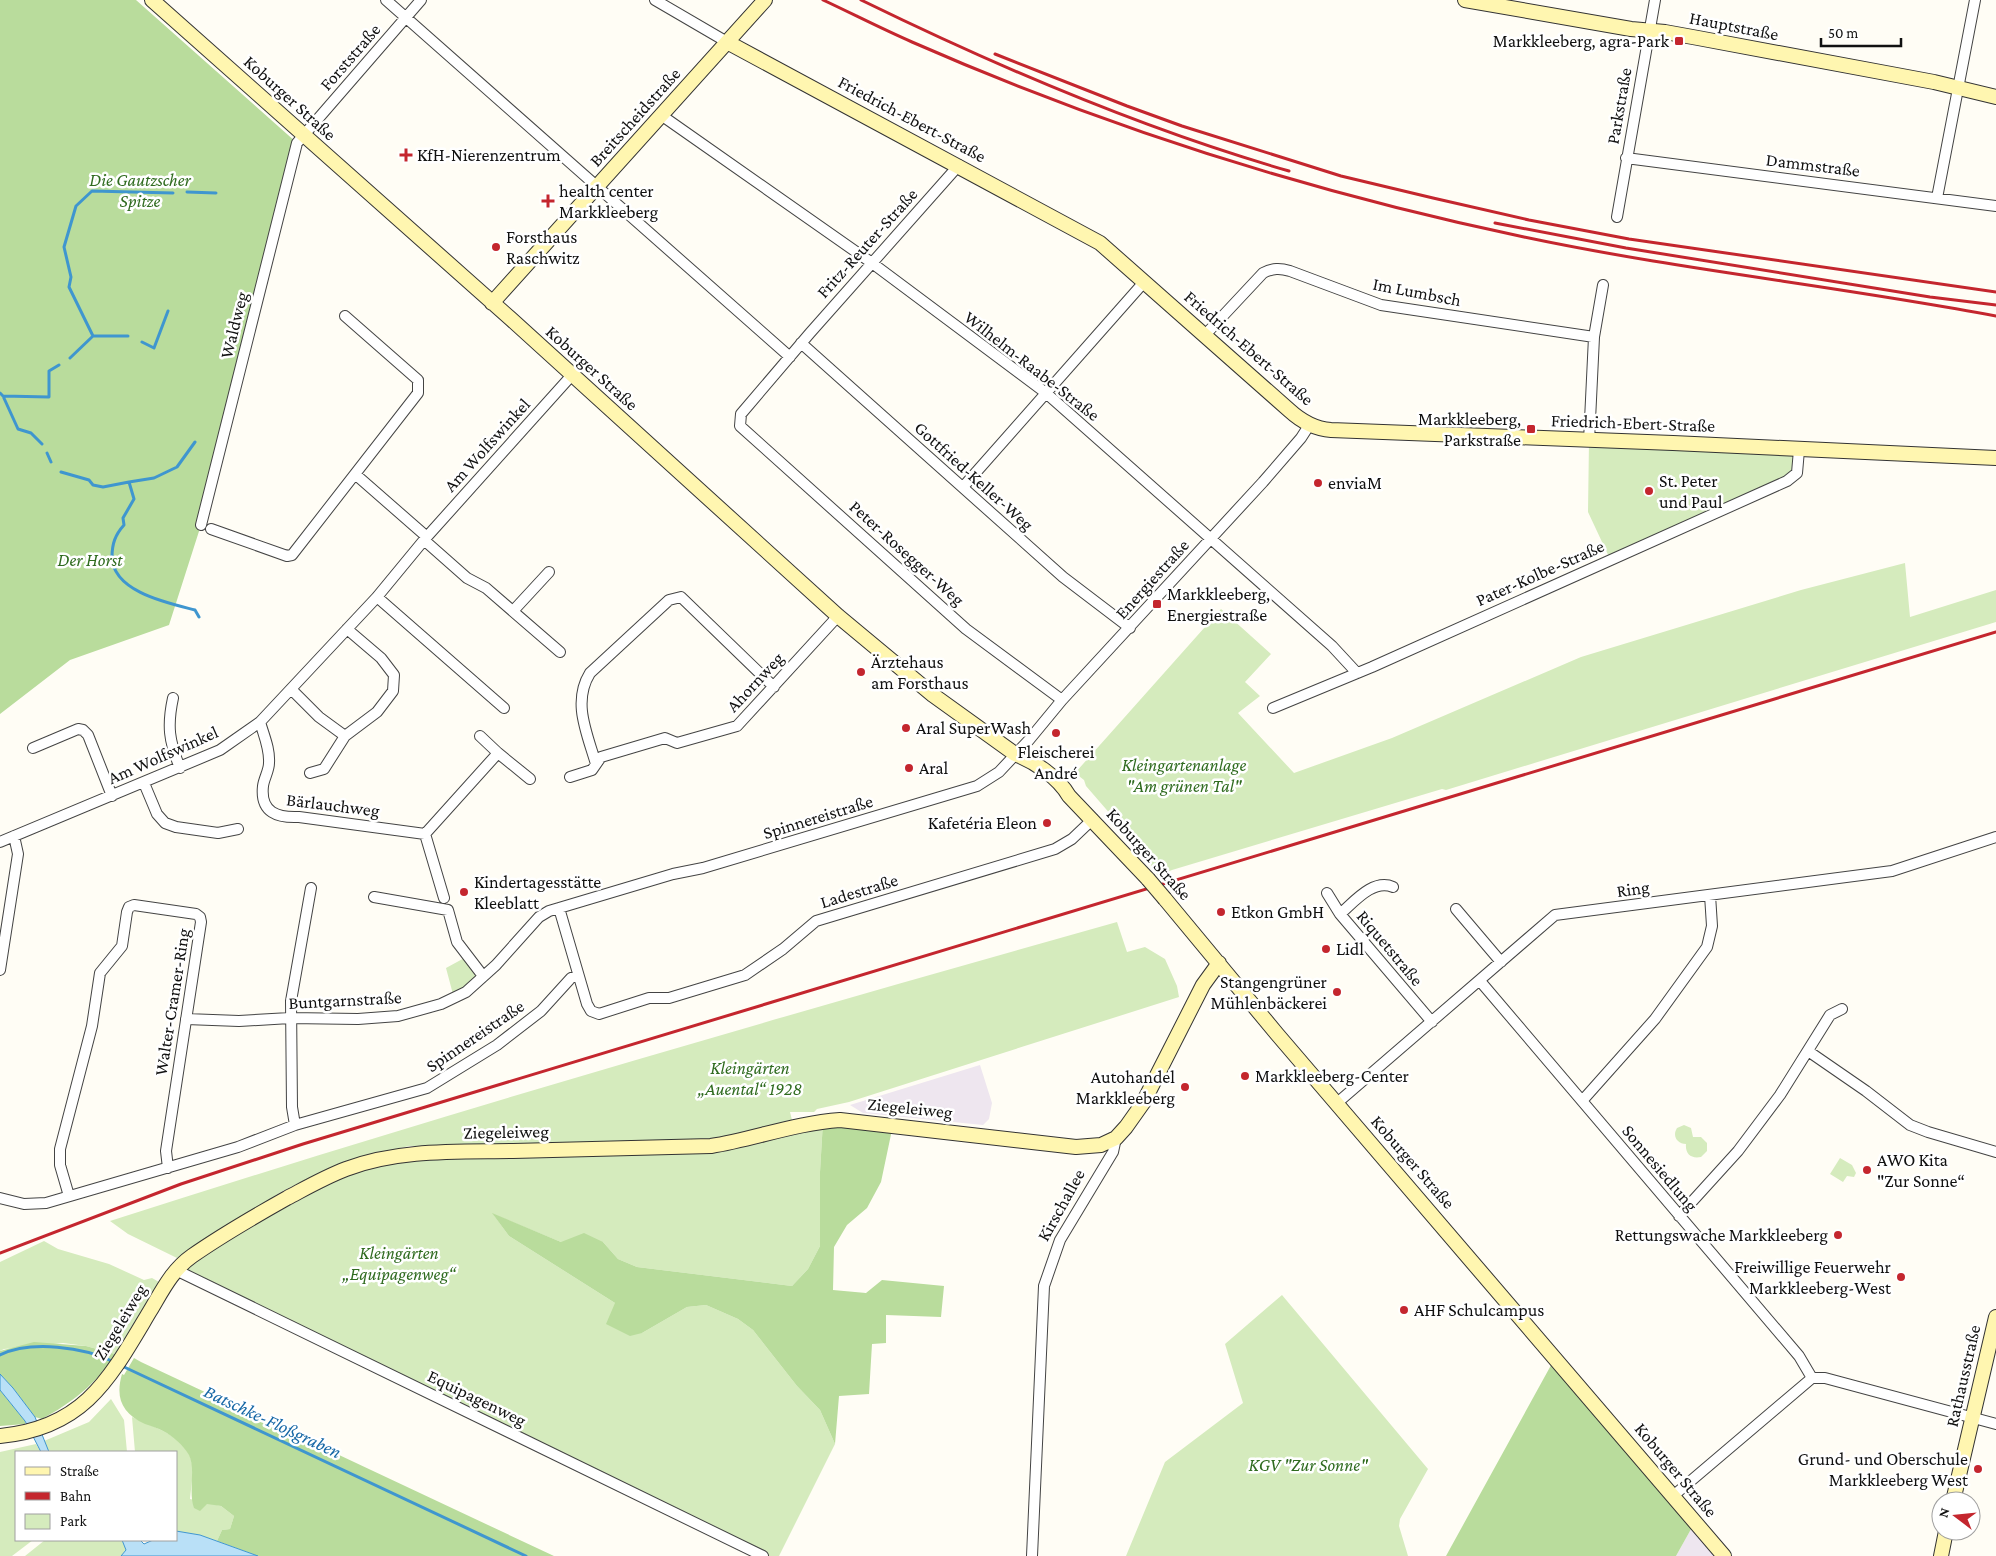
<svg xmlns="http://www.w3.org/2000/svg" width="1996" height="1556" viewBox="0 0 1996 1556" font-family="'Crimson Pro',serif">
<style>
.industrial{fill:#eee6ef}
.green{fill:#d5ebbd}
.forest{fill:#b9dc9c}
.water{fill:#b9e0f7;stroke:#3f96cf}
.lines{fill:none;stroke-linecap:round;stroke-linejoin:round}
.stream{stroke:#3f96cf;stroke-width:3}
.street-casing{stroke:#444;stroke-width:12}
.secondary-casing{stroke:#333;stroke-width:16}
.street{stroke:#fff;stroke-width:10}
.secondary{stroke:#fff6b0;stroke-width:14}
.rail{stroke:#c4262e;stroke-width:3}
.secondary-bridge-casing{stroke:#333;stroke-width:16;stroke-linecap:butt}
.secondary-bridge{stroke:#fff6b0;stroke-width:14}
.poi-dot{fill:#c4262e;stroke:#fff;stroke-width:2}
.labels{text-anchor:middle;stroke-width:5;stroke-linejoin:round;paint-order:stroke}
.street-label{font-size:18px;fill:#111;stroke:#fff}
.poi-label{font-size:18px;fill:#111;stroke:#fff;text-anchor:start}
.park-label{font-size:18px;font-style:italic;fill:#2f6b1f;stroke:#fff}
.water-label{font-size:19px;font-style:italic;fill:#1768a6;stroke:#fff}
</style>
<rect width="100%" height="100%" fill="#fffdf5"/>
<!-- industrial -->
<path class="industrial" d="M 980,1065 L 992,1103 L 989,1119 L 983,1125 L 863,1113 L 850,1105 Z
M 1695,1522 L 1724,1556 L 1676,1556 Z"/>
<!-- green -->
<path class="green" d="M 1589,441 L 1799,450 L 1797,473 L 1610,559 L 1588,512 Z
M 1905,563 L 1910,617 L 1996,590 L 1996,622 L 1446,790 L 1442,789 L 1172,870 L 1158,876 L 1138,846 L 1086,786 L 1084,780 L 1075,773 L 1221,609 L 1271,654 L 1245,682 L 1260,696 L 1238,713 L 1294,773 L 1392,738 L 1581,657 L 1801,590 Z
M 1117,922 L 1127,952 L 1145,947 L 1165,959 L 1177,986 L 1179,997 L 849,1102 L 817,1109 L 814,1112 L 790,1112 L 792,1120 L 731,1137 L 674,1142 L 409,1146 L 361,1157 L 323,1171 L 281,1192 L 177,1258 L 128,1234 L 110,1221 C 443,1114 780,1017 1117,922 Z
M 468,956 L 483,976 L 454,998 L 446,968 Z
M 823,1121 L 820,1172 L 820,1246 L 808,1269 L 792,1286 L 637,1267 L 618,1259 L 603,1242 L 561,1242 L 493,1214 L 509,1236 L 615,1303 L 642,1333 L 687,1307 L 706,1305 L 738,1319 L 753,1330 L 797,1386 L 820,1410 L 835,1444 L 779,1556 L 763,1556 L 182,1273 L 191,1257 L 368,1162 L 711,1146 Z
M 1684,1125 L 1691,1128 L 1693,1137 L 1701,1137 L 1707,1143 L 1707,1151 L 1701,1157 C 1691,1159 1685,1154 1686,1144 C 1677,1144 1672,1136 1677,1128 Z
M 1840,1158 L 1852,1165 L 1856,1173 L 1854,1177 L 1847,1176 L 1843,1182 L 1830,1174 Z
M 44,1241 L 58,1249 L 109,1264 L 144,1280 L 152,1278 L 159,1282 L 115,1354 L 86,1346 L 63,1343 L 4,1349 L 0,1351 L 0,1262 Z
M 1282,1295 L 1428,1469 L 1400,1519 L 1399,1526 L 1408,1556 L 1126,1556 L 1165,1462 L 1243,1403 L 1225,1344 Z
M 111,1399 L 124,1420 L 127,1452 L 49,1452 L 44,1441 L 89,1422 Z
M 132,1417 C 152,1427 181,1434 190,1456 C 195,1468 191,1487 190,1499 L 221,1506 L 234,1516 L 230,1529 L 222,1530 L 217,1541 L 200,1535 L 176,1531 L 176,1452 L 135,1452 Z
M 36,1444 L 41,1452 L 16,1452 L 16,1540 L 33,1540 L 12,1556 L 0,1556 L 0,1452 Z
M 45,1540 L 122,1540 L 126,1550 L 121,1556 L 25,1556 Z"/>
<!-- forest -->
<path class="forest" d="M 0,0 L 136,0 L 297,143 L 201,525 L 169,625 L 70,660 L 0,714 Z
M 823,1121 L 893,1125 L 881,1182 L 867,1208 L 847,1225 L 834,1247 L 833,1290 L 866,1293 L 882,1280 L 944,1286 L 941,1317 L 886,1315 L 886,1343 L 872,1344 L 869,1394 L 839,1396 L 835,1444 L 820,1410 L 797,1386 L 753,1330 L 738,1319 L 706,1305 L 687,1307 L 642,1333 L 630,1336 L 606,1324 L 615,1303 L 509,1236 L 492,1213 L 561,1242 L 584,1233 L 603,1242 L 618,1259 L 637,1267 L 792,1286 L 808,1269 L 820,1246 L 820,1172 Z
M 34,1342 L 86,1346 L 115,1354 C 98,1383 70,1404 42,1419 L 35,1417 L 13,1388 L 0,1374 L 0,1351 Z
M 134,1358 L 141,1362 L 554,1556 L 258,1556 L 217,1541 L 222,1530 L 230,1529 L 234,1516 L 221,1506 L 207,1504 L 200,1511 L 194,1508 C 188,1492 196,1469 189,1455 C 183,1445 173,1436 163,1431 C 158,1428 151,1426 145,1424 C 122,1413 115,1398 122,1374 L 124,1375 Z
M 1555,1358 L 1695,1522 L 1676,1556 L 1446,1556 Z
M 0,1390 L 25,1421 L 25,1424 L 0,1426 Z"/>
<!-- water -->
<path class="water" d="M 0,1374 L 13,1388 L 35,1417 L 49,1452 L 41,1452 L 25,1421 L 0,1390 Z
M 176,1531 L 200,1535 L 258,1556 L 121,1556 L 126,1550 L 122,1540 L 140,1540 L 144,1544 L 153,1540 L 176,1540 Z"/>
<g class="lines">
<!-- stream -->
<path class="stream" d="M 187,192 L 216,193
M 93,336 L 128,336
M 142,342 L 154,348 L 168,311
M 70,358 L 93,336 L 69,287 L 71,277 L 64,247 L 76,206 L 92,191 L 173,193
M 0,393 L 3,396 L 18,429 L 31,433 L 42,444
M 3,396 L 49,397 L 49,371 L 59,365
M 47,453 L 51,462
M 61,472 L 89,480 L 93,485 L 103,487 L 129,482 L 134,499 L 123,518 L 124,525 C 115,535 112,544 112,557 C 113,592 168,603 195,610 L 199,617
M 129,482 L 154,478 L 177,467 L 195,442
M 0,1355 C 31,1340 84,1347 114,1362
M 122,1366 L 526,1556"/>
<defs>
<path id="street" d="M 386,0 L 790,357
M 655,0 L 727,42
M 661,115 L 872,263 L 1046,393 L 1332,646 L 1357,673
M 1626,158 L 1996,206
M 959,165 L 810,333 L 741,414 L 740,426 L 966,629 L 1062,700
M 1937,198 L 1975,0
M 1617,217 L 1655,0
M 1205,335 L 1263,273 C 1273,268 1280,268 1290,271 L 1381,305 L 1594,337
M 801,343 L 1063,577 L 1130,628
M 1589,441 L 1594,337 L 1603,285
M 355,474 L 427,537
M 963,487 L 1145,281
M 201,525 L 297,143 L 421,0
M 211,529 L 287,556 L 292,555 L 418,393 L 418,380 L 345,316
M 424,540 L 467,578 L 486,588 L 560,652
M 377,597 L 504,708
M 513,611 L 549,572
M 291,689 L 319,717 L 345,736 L 377,712 L 393,691 L 394,675 L 381,658 L 347,629
M 173,698 C 167,726 169,741 180,768
M 1273,708 L 1372,667 L 1787,481 L 1797,473 L 1799,450
M 260,722 C 264,736 270,749 269,763 C 269,771 264,778 263,786 C 260,813 278,818 299,817 L 425,834 L 498,753 L 480,736
M 33,748 L 78,729 L 83,730 L 88,735 L 112,796
M 498,753 L 530,779
M 596,764 C 587,733 572,702 590,673 L 669,600 L 681,597 L 774,687
M 310,773 L 324,769 L 345,736
M 570,777 L 592,770 L 601,757 L 665,738 L 677,743 L 737,726 L 838,616
M 144,783 L 157,814 L 165,823 L 176,827 L 218,833 L 238,829
M 425,834 L 444,898
M 0,842 L 220,750 L 260,722 L 377,597 L 424,540 L 572,375
M 1327,893 L 1340,914 L 1432,1022
M 374,897 L 448,910 L 457,942 L 483,976
M 559,908 L 587,1004 L 591,1011 L 599,1014 L 649,998 L 669,998 L 745,975 L 783,949 L 816,921 L 1055,849 L 1072,839 L 1093,819
M 1456,909 L 1501,962
M 1340,914 C 1353,903 1373,878 1393,887
M 0,970 L 18,854 L 14,836
M 1480,981 L 1799,1356 L 1812,1378
M 186,1019 L 239,1021 L 290,1018 L 358,1019 L 398,1016 L 441,1004 L 466,992 L 496,965 L 539,917 L 549,911 L 673,874 L 703,868 L 977,786 L 999,772 L 1029,740 L 1062,700 L 1263,482 L 1301,438 L 1310,424
M 1808,1051 L 1866,1091 L 1910,1125 L 1928,1132 L 1996,1152
M 1582,1101 L 1655,1019 L 1707,947 L 1712,926 L 1710,895
M 1337,1103 L 1555,915 L 1892,871 L 1996,837
M 295,1125 L 292,1107 L 291,1001 L 311,888
M 69,1196 L 60,1165 L 60,1149 L 92,1026 L 100,973 L 122,946 L 127,912 L 129,907 L 134,905 L 196,914 L 200,917 L 201,922 L 166,1151 L 168,1168
M 0,1198 L 24,1204 L 46,1203 L 238,1147 L 295,1125 L 427,1088 L 497,1045 L 541,1011 L 571,978 L 578,975
M 1679,1216 L 1738,1151 L 1780,1095 L 1830,1015 L 1842,1009
M 178,1267 L 182,1273 L 763,1556
M 1673,1496 L 1812,1378 L 1825,1378 L 1996,1424
M 1032,1556 L 1044,1286 L 1060,1240 L 1113,1152 L 1116,1138"/>
<path id="secondary" d="M 152,0 L 511,319 L 838,616 L 933,695 L 1015,754 C 1035,762 1058,777 1069,796 L 1148,879
M 1465,0 L 1631,29 L 1665,32 L 1698,38 L 1934,82 L 1996,97
M 727,42 L 1100,243 L 1289,410 C 1301,421 1315,429 1331,430 L 1673,443 L 1996,458
M 492,303 L 765,0
M 1165,899 L 1277,1034 L 1724,1556
M 0,1436 C 85,1428 110,1378 150,1311 C 162,1291 172,1270 192,1256 C 222,1235 255,1216 287,1198 C 306,1188 325,1177 346,1169 C 398,1149 458,1152 513,1151 C 579,1149 645,1148 711,1146 C 754,1139 796,1123 840,1120 L 1076,1147 L 1101,1145 L 1116,1138 L 1126,1127 L 1143,1103 L 1203,985 L 1219,963
M 1953,1501 L 1996,1317
M 1941,1556 L 1946,1531"/>
</defs>
<!-- street casing -->
<use href="#street" class="street-casing"/>
<!-- secondary casing -->
<use href="#secondary" class="secondary-casing"/>
<!-- street -->
<use href="#street" class="street"/>
<!-- secondary -->
<use href="#secondary" class="secondary"/>
<!-- rail -->
<path class="rail" d="M 823,0 C 853,14 882,29 912,42 C 1108,128 1314,193 1524,237 C 1680,270 1839,286 1996,316
M 861,0 C 998,67 1142,129 1289,171
M 995,54 L 1127,106 L 1182,126 L 1341,176 L 1433,198 L 1529,220 L 1629,239 L 1996,292
M 1495,223 L 1626,248 L 1930,297 L 1996,305
M 0,1253 L 181,1184 L 303,1144 L 1996,632"/>
<defs>
<path id="secondary-bridge" d="M 1148,879 L 1165,899"/>
</defs>
<!-- secondary-bridge casing -->
<use href="#secondary-bridge" class="secondary-bridge-casing"/>
<!-- secondary-bridge -->
<use href="#secondary-bridge" class="secondary-bridge"/>
</g>
<!-- markers -->
<g class="poi-dot">
<rect x="1674" y="36" width="10" height="10" rx="2.5"/>
<path d="M403.5 147.5h5v5h5v5h-5v5h-5v-5h-5v-5h5z"/>
<path d="M545.5 193.5h5v5h5v5h-5v5h-5v-5h-5v-5h5z"/>
<circle cx="496" cy="247" r="5"/>
<rect x="1526" y="424" width="10" height="10" rx="2.5"/>
<circle cx="1318" cy="483" r="5"/>
<circle cx="1649" cy="491" r="5"/>
<rect x="1152" y="599" width="10" height="10" rx="2.5"/>
<circle cx="861" cy="672" r="5"/>
<circle cx="906" cy="728" r="5"/>
<circle cx="1056" cy="733" r="5"/>
<circle cx="909" cy="768" r="5"/>
<circle cx="1047" cy="823" r="5"/>
<circle cx="464" cy="892" r="5"/>
<circle cx="1221" cy="912" r="5"/>
<circle cx="1326" cy="949" r="5"/>
<circle cx="1337" cy="992" r="5"/>
<circle cx="1245" cy="1076" r="5"/>
<circle cx="1185" cy="1087" r="5"/>
<circle cx="1867" cy="1170" r="5"/>
<circle cx="1838" cy="1235" r="5"/>
<circle cx="1901" cy="1277" r="5"/>
<circle cx="1404" cy="1310" r="5"/>
<circle cx="1978" cy="1469" r="5"/>
</g>
<g class="labels">
<!-- street labels -->
<g class="street-label">
<text transform="translate(1734 26) rotate(11)" y="6">Hauptstraße</text>
<text transform="translate(350 57) rotate(-49)" y="6">Forststraße</text>
<text transform="translate(290 98) rotate(42)" y="6">Koburger Straße</text>
<text transform="translate(1619 106) rotate(-80)" y="6">Parkstraße</text>
<text transform="translate(635 117) rotate(-48)" y="6">Breitscheidstraße</text>
<text transform="translate(912 119) rotate(28)" y="6">Friedrich-Ebert-Straße</text>
<text transform="translate(1813 165) rotate(7)" y="6">Dammstraße</text>
<text transform="translate(867 243) rotate(-48)" y="6">Fritz-Reuter-Straße</text>
<text transform="translate(1417 292) rotate(11)" y="6">Im Lumbsch</text>
<text transform="translate(234 325) rotate(-76)" y="6">Waldweg</text>
<text transform="translate(1249 348) rotate(41)" y="6">Friedrich-Ebert-Straße</text>
<text transform="translate(1032 366) rotate(38)" y="6">Wilhelm-Raabe-Straße</text>
<text transform="translate(592 368) rotate(42)" y="6">Koburger Straße</text>
<text transform="translate(1633 423) rotate(2)" y="6">Friedrich-Ebert-Straße</text>
<text transform="translate(487 445) rotate(-48)" y="6">Am Wolfswinkel</text>
<text transform="translate(974 476) rotate(42)" y="6">Gottfried-Keller-Weg</text>
<text transform="translate(907 553) rotate(42)" y="6">Peter-Rosegger-Weg</text>
<text transform="translate(1540 573) rotate(-24)" y="6">Pater-Kolbe-Straße</text>
<text transform="translate(1152 579) rotate(-48)" y="6">Energiestraße</text>
<text transform="translate(755 682) rotate(-47)" y="6">Ahornweg</text>
<text transform="translate(163 755) rotate(-24)" y="6">Am Wolfswinkel</text>
<text transform="translate(333 805) rotate(7)" y="6">Bärlauchweg</text>
<text transform="translate(818 817) rotate(-17)" y="6">Spinnereistraße</text>
<text transform="translate(1149 854) rotate(48)" y="6">Koburger Straße</text>
<text transform="translate(1633 889) rotate(-8)" y="6">Ring</text>
<text transform="translate(859 891) rotate(-17)" y="6">Ladestraße</text>
<text transform="translate(1390 948) rotate(50)" y="6">Riquetstraße</text>
<text transform="translate(345 1000) rotate(-3)" y="6">Buntgarnstraße</text>
<text transform="translate(172 1002) rotate(-81)" y="6">Walter-Cramer-Ring</text>
<text transform="translate(475 1036) rotate(-34)" y="6">Spinnereistraße</text>
<text transform="translate(910 1108) rotate(6)" y="6">Ziegeleiweg</text>
<text transform="translate(506 1132) rotate(-1)" y="6">Ziegeleiweg</text>
<text transform="translate(1413 1162) rotate(49)" y="6">Koburger Straße</text>
<text transform="translate(1660 1168) rotate(50)" y="6">Sonnesiedlung</text>
<text transform="translate(1061 1205) rotate(-61)" y="6">Kirschallee</text>
<text transform="translate(120 1322) rotate(-59)" y="6">Ziegeleiweg</text>
<text transform="translate(1963 1376) rotate(-77)" y="6">Rathausstraße</text>
<text transform="translate(477 1398) rotate(26)" y="6">Equipagenweg</text>
<text transform="translate(1676 1470) rotate(50)" y="6">Koburger Straße</text>
</g>
<!-- poi labels -->
<g class="poi-label">
<text x="1669" y="47" text-anchor="end">Markkleeberg, agra-Park</text>
<text x="417" y="161">KfH-Nierenzentrum</text>
<text x="559" y="197">health center<tspan x="559" dy="21">Markkleeberg</tspan></text>
<text x="506" y="243">Forsthaus<tspan x="506" dy="21">Raschwitz</tspan></text>
<text x="1521" y="425" text-anchor="end">Markkleeberg,<tspan x="1521" dy="21">Parkstraße</tspan></text>
<text x="1659" y="487">St. Peter<tspan x="1659" dy="21">und Paul</tspan></text>
<text x="1328" y="489">enviaM</text>
<text x="1167" y="600">Markkleeberg,<tspan x="1167" dy="21">Energiestraße</tspan></text>
<text x="871" y="668">Ärztehaus<tspan x="871" dy="21">am Forsthaus</tspan></text>
<text x="916" y="734">Aral SuperWash</text>
<text x="1056" y="758" text-anchor="middle">Fleischerei<tspan x="1056" dy="21">André</tspan></text>
<text x="919" y="774">Aral</text>
<text x="1037" y="829" text-anchor="end">Kafetéria Eleon</text>
<text x="474" y="888">Kindertagesstätte<tspan x="474" dy="21">Kleeblatt</tspan></text>
<text x="1231" y="918">Etkon GmbH</text>
<text x="1336" y="955">Lidl</text>
<text x="1327" y="988" text-anchor="end">Stangengrüner<tspan x="1327" dy="21">Mühlenbäckerei</tspan></text>
<text x="1255" y="1082">Markkleeberg-Center</text>
<text x="1175" y="1083" text-anchor="end">Autohandel<tspan x="1175" dy="21">Markkleeberg</tspan></text>
<text x="1877" y="1166">AWO Kita<tspan x="1877" dy="21">"Zur Sonne“</tspan></text>
<text x="1828" y="1241" text-anchor="end">Rettungswache Markkleeberg</text>
<text x="1891" y="1273" text-anchor="end">Freiwillige Feuerwehr<tspan x="1891" dy="21">Markkleeberg-West</tspan></text>
<text x="1414" y="1316">AHF Schulcampus</text>
<text x="1968" y="1465" text-anchor="end">Grund- und Oberschule<tspan x="1968" dy="21">Markkleeberg West</tspan></text>
</g>
<!-- park labels -->
<g class="park-label">
<text x="140" y="186">Die Gautzscher<tspan x="140" dy="21">Spitze</tspan></text>
<text x="90" y="566">Der Horst</text>
<text x="1184" y="771">Kleingartenanlage<tspan x="1184" dy="21">"Am grünen Tal"</tspan></text>
<text x="750" y="1074">Kleingärten<tspan x="750" dy="21">„Auental“ 1928</tspan></text>
<text x="399" y="1259">Kleingärten<tspan x="399" dy="21">„Equipagenweg“</tspan></text>
<text x="1308" y="1471">KGV "Zur Sonne"</text>
</g>
<!-- water labels -->
<g class="water-label">
<text transform="translate(273 1421) rotate(25)" y="7">Batschke‐Floßgraben</text>
</g>
</g>
<!-- legend -->
<rect x="15" y="1451" width="162" height="90" fill="#ffffff" stroke="#a0a0a0"/>
<rect x="25" y="1467" width="25" height="8" fill="#fff6b0" stroke="#a0a0a0"/>
<text x="60" y="1476" font-size="15" fill="#111111">Straße</text>
<rect x="25" y="1492" width="25" height="8" fill="#c4262e" stroke="#a0a0a0"/>
<text x="60" y="1501" font-size="15" fill="#111111">Bahn</text>
<rect x="25" y="1514" width="25" height="15" fill="#d5ebbd" stroke="#a0a0a0"/>
<text x="60" y="1526" font-size="15" fill="#111111">Park</text>
<!-- north arrow -->
<g transform="translate(1956 1516) rotate(286)"><circle r="24" fill="#ffffff" stroke="#a0a0a0"/>
<path d="M0-4L9 19L0 12L-9 19Z" fill="#c4262e"/>
<text y="-8" font-size="14" font-weight="bold" text-anchor="middle" fill="#111111">N</text>
</g>
<!-- scale -->
<path d="M1821 38v8h80v-8" fill="none" stroke="#111111" stroke-width="2.5"/>
<text x="1828" y="38" font-size="15" fill="#111111" stroke="#ffffff" stroke-width="4" paint-order="stroke">50 m</text>
</svg>
